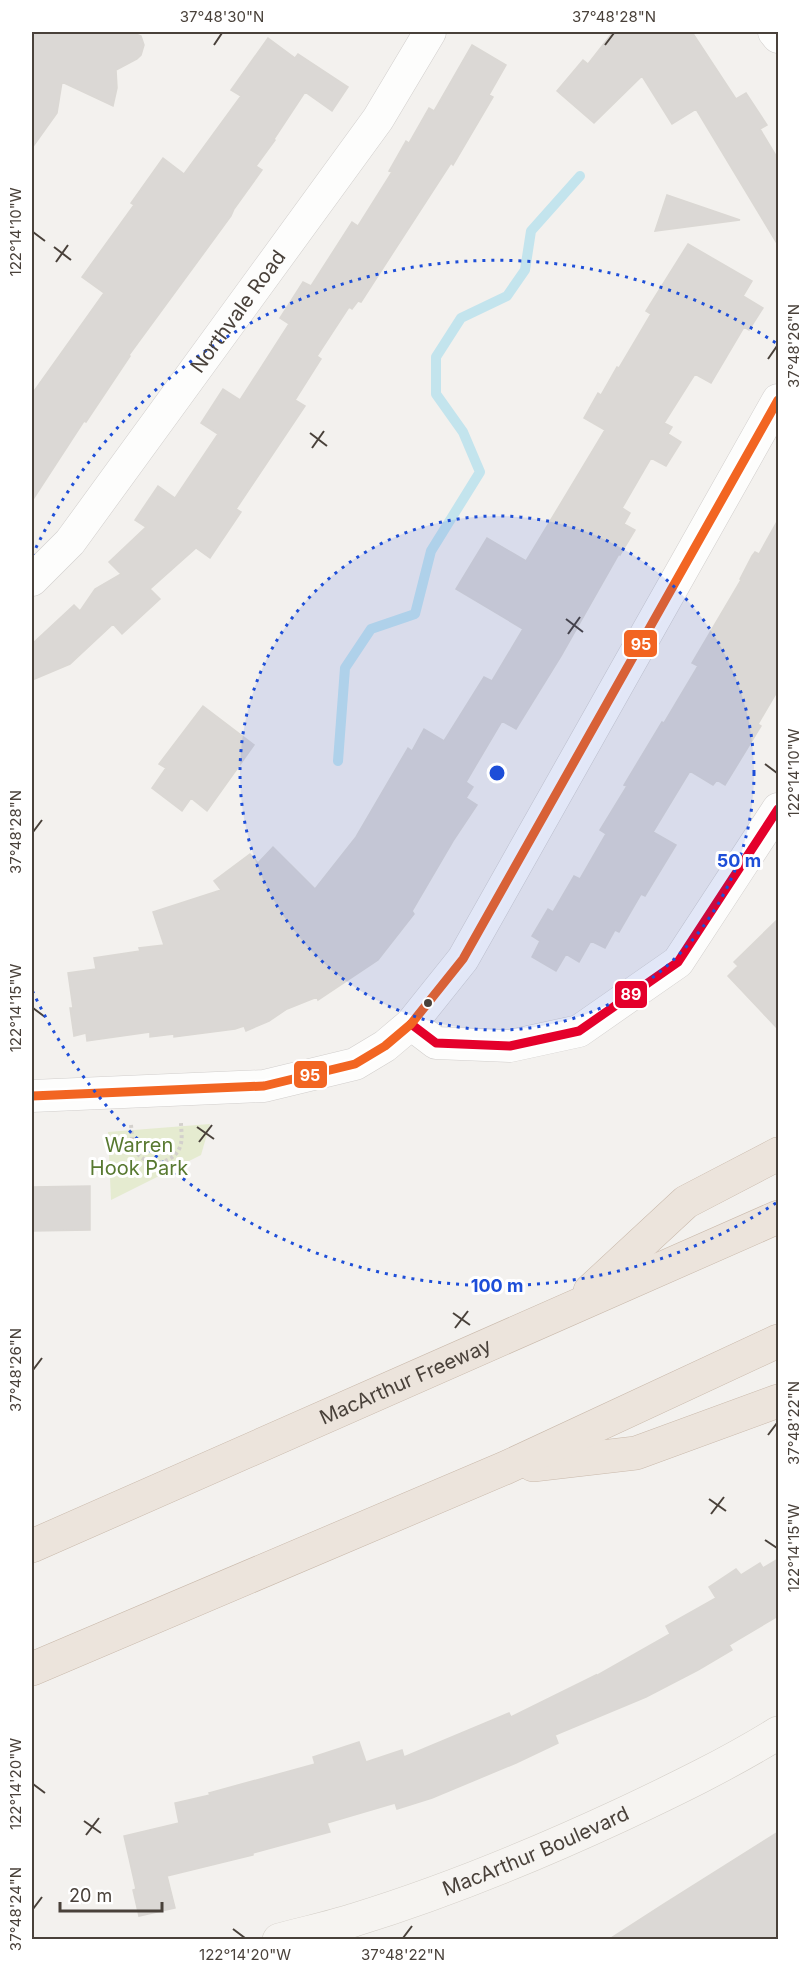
<svg xmlns="http://www.w3.org/2000/svg" width="810" height="1971" viewBox="0 0 810 1971" font-family="Inter,sans-serif">
<style>
.green{fill:#e5ebd0}
.lines{fill:none;stroke-linecap:round;stroke-linejoin:round}
.stream{stroke:#c3e4ed;stroke-width:10}
.building{fill:#dbd8d5;stroke:#dbd8d4;stroke-width:1.5}
.street-casing{stroke:#d1cecc;stroke-width:33}
.secondary-casing{stroke:#d3cec7;stroke-width:34}
.highway-casing{stroke:#c9b9ab;stroke-width:34}
.path{stroke:#d3d0cc;stroke-width:4;stroke-dasharray:3 3;stroke-linecap:butt}
.street{stroke:#fdfdfc;stroke-width:32}
.secondary{stroke:#f6f4f1;stroke-width:33}
.highway{stroke:#ece4dc;stroke-width:33}
.bus-1-casing{stroke:#fff;stroke-width:14}
.bus-2-casing{stroke:#fff;stroke-width:14}
.bus-1{stroke:#e4002b;stroke-width:9}
.bus-2{stroke:#f26522;stroke-width:9}
.ticks{fill:none;stroke:#49413a;stroke-width:2}
.ring{fill:none;stroke:#1d4ed8;stroke-width:3;stroke-dasharray:3 6}
.bus-dot{fill:#49413a;stroke:#fff;stroke-width:2}
.labels{text-anchor:middle;stroke-width:6;stroke-linejoin:round;paint-order:stroke}
.street-label{font-size:20px;fill:#49413a;stroke:#fff}
.park-label{font-size:20px;fill:#587930;stroke:#fff}
.centre{fill:#1d4ed8;stroke:#fff;stroke-width:3}
.ring-label{font-size:18px;text-anchor:middle;font-weight:bold;fill:#1d4ed8;stroke:#fff;stroke-width:6;stroke-linejoin:round;paint-order:stroke}
.line-badge{stroke:#fff;stroke-width:2}
.badge-label{font-size:16px;text-anchor:middle;font-weight:bold;fill:#fff}
.neatline{fill:none;stroke:#49413a;stroke-width:2}
.ticks-label{font-size:15px;text-anchor:middle;fill:#49413a}
</style>
<rect width="100%" height="100%" fill="#f3f1ee"/>
<!-- green -->
<path class="green" d="M 210,1124 L 201,1155 L 111,1200 L 108,1132 Z"/>
<g class="lines">
<!-- stream -->
<path class="stream" d="M 338,761 L 345,668 L 371,629 L 415,614 L 431,551 L 480,472 L 463,432 L 436,394 L 436,357 L 461,318 L 507,296 L 525,270 L 531,231 L 580,176"/>
</g>
<!-- building -->
<path class="building" d="M 32,32 L 131,32 L 141,36 L 144,45 L 141,55 L 137,59 L 116,70 L 117,88 L 113,106 L 62,82 L 57,113 L 32,148 Z
M 613,32 L 692,32 L 736,99 L 746,93 L 767,125 L 760,129 L 778,159 L 778,245 L 696,109 L 672,124 L 642,76 L 594,123 L 557,91 L 583,60 L 588,64 Z
M 268,38 L 295,58 L 298,54 L 348,87 L 332,111 L 305,92 L 274,139 L 275,140 L 256,166 L 262,170 L 234,209 L 231,216 L 129,355 L 130,356 L 86,422 L 84,421 L 32,501 L 32,394 L 104,293 L 82,277 L 134,205 L 131,203 L 163,158 L 184,174 L 241,96 L 231,90 Z
M 472,45 L 506,65 L 489,95 L 493,97 L 453,165 L 451,163 L 361,302 L 358,301 L 352,309 L 349,307 L 317,356 L 321,359 L 295,400 L 305,406 L 236,509 L 241,512 L 210,558 L 196,548 L 150,589 L 160,599 L 122,634 L 113,624 L 70,664 L 32,680 L 32,644 L 74,605 L 80,611 L 95,589 L 121,574 L 109,562 L 146,527 L 135,520 L 158,486 L 175,498 L 218,434 L 201,423 L 223,389 L 240,400 L 289,324 L 280,318 L 303,282 L 311,286 L 352,222 L 358,226 L 392,172 L 389,171 L 406,141 L 409,143 L 429,108 L 434,111 Z
M 667,195 L 740,220 L 655,231 Z
M 688,244 L 752,281 L 743,296 L 763,308 L 749,330 L 744,327 L 711,383 L 695,374 L 664,423 L 672,427 L 668,434 L 681,442 L 666,466 L 651,458 L 622,508 L 630,513 L 624,524 L 635,530 L 620,555 L 619,554 L 561,656 L 516,729 L 502,721 L 466,782 L 473,787 L 466,798 L 477,805 L 453,841 L 412,911 L 414,914 L 378,960 L 318,1000 L 317,997 L 287,1009 L 269,1021 L 246,1031 L 244,1026 L 235,1029 L 174,1037 L 174,1034 L 150,1037 L 150,1032 L 87,1041 L 86,1033 L 74,1036 L 70,1008 L 73,1008 L 68,973 L 96,969 L 94,958 L 140,951 L 139,948 L 164,945 L 153,912 L 221,890 L 214,881 L 250,854 L 258,863 L 273,847 L 315,889 L 356,837 L 408,748 L 412,751 L 424,729 L 444,741 L 484,677 L 492,681 L 523,629 L 456,589 L 487,538 L 526,561 L 605,430 L 584,418 L 598,393 L 601,395 L 617,367 L 619,368 L 651,314 L 646,311 Z
M 778,520 L 778,690 L 758,724 L 761,726 L 725,785 L 717,780 L 713,785 L 690,771 L 653,832 L 676,845 L 645,896 L 641,894 L 619,932 L 615,930 L 605,948 L 591,941 L 579,962 L 566,954 L 556,971 L 532,957 L 540,941 L 532,936 L 548,909 L 553,912 L 574,876 L 580,879 L 606,834 L 600,830 L 627,786 L 624,785 L 662,722 L 664,723 L 698,666 L 692,663 L 741,580 L 740,579 L 752,556 L 755,552 L 759,554 Z
M 203,706 L 254,745 L 207,811 L 191,798 L 182,811 L 152,788 L 166,768 L 159,764 Z
M 778,919 L 778,1029 L 728,976 L 738,966 L 734,962 Z
M 90,1186 L 90,1230 L 32,1231 L 32,1187 Z
M 778,1559 L 778,1616 L 729,1645 L 732,1650 L 698,1670 L 646,1697 L 555,1735 L 558,1743 L 516,1763 L 432,1798 L 397,1809 L 395,1803 L 327,1823 L 330,1832 L 253,1853 L 253,1855 L 167,1876 L 175,1908 L 139,1916 L 133,1890 L 136,1889 L 124,1836 L 179,1823 L 175,1803 L 210,1795 L 209,1793 L 315,1764 L 313,1757 L 359,1742 L 366,1762 L 402,1750 L 404,1757 L 509,1713 L 511,1717 L 596,1675 L 596,1676 L 670,1634 L 666,1626 L 716,1598 L 709,1587 L 736,1569 L 741,1575 L 760,1563 L 763,1568 Z
M 778,1832 L 778,1940 L 608,1940 L 664,1904 Z"/>
<g class="lines">
<defs>
<g id="street">
<path d="M 774,32 L 778,37"/>
<path id="s1" d="M 32,580 L 70,542 L 378,119 L 430,32"/>
<path d="M 411,1024 L 436,1043 L 510,1046 L 579,1031 L 678,962 L 778,809"/>
<path d="M 32,1096 L 264,1086 L 355,1064 L 385,1046 L 411,1024 L 463,959 L 778,400"/>
</g>
<g id="secondary">
<path id="s2" d="M 279,1940 C 304,1933 330,1928 354,1920 C 445,1892 535,1855 621,1815 C 674,1790 728,1764 778,1733"/>
</g>
<g id="highway">
<path d="M 590,1291 L 686,1202 L 778,1154"/>
<path d="M 533,1465 L 636,1453 L 778,1401"/>
<path id="s3" d="M 32,1546 L 778,1217"/>
<path d="M 32,1669 L 505,1468 L 778,1341"/>
</g>
</defs>
<!-- street casing -->
<use href="#street" class="street-casing"/>
<!-- secondary casing -->
<use href="#secondary" class="secondary-casing"/>
<!-- highway casing -->
<use href="#highway" class="highway-casing"/>
<!-- path -->
<path class="path" d="M 131,1125 C 132,1134 131,1145 137,1153 C 149,1168 173,1164 180,1147 C 183,1139 181,1130 181,1123"/>
<!-- street -->
<use href="#street" class="street"/>
<!-- secondary -->
<use href="#secondary" class="secondary"/>
<!-- highway -->
<use href="#highway" class="highway"/>
<defs>
<path id="bus-1" d="M 411,1024 L 436,1043 L 510,1046 L 579,1031 L 678,962 L 778,809"/>
<path id="bus-2" d="M 32,1096 L 264,1086 L 355,1064 L 385,1046 L 411,1024 L 463,959 L 778,400"/>
</defs>
<!-- bus-1 casing -->
<use href="#bus-1" class="bus-1-casing"/>
<!-- bus-2 casing -->
<use href="#bus-2" class="bus-2-casing"/>
<!-- bus-1 -->
<use href="#bus-1" class="bus-1"/>
<!-- bus-2 -->
<use href="#bus-2" class="bus-2"/>
</g>
<!-- ticks -->
<path class="ticks" d="M 214,45 L 222,33M 605,45 L 614,33M 33,232 L 45,241M 54,247 L 71,260M 56,262 L 68,245M 768,359 L 777,346M 310,433 L 327,446M 312,448 L 324,431M 566,619 L 583,632M 568,634 L 580,617M 765,764 L 777,773M 33,832 L 42,820M 33,1008 L 45,1017M 197,1127 L 214,1139M 199,1142 L 212,1125M 453,1313 L 470,1325M 455,1328 L 468,1311M 33,1370 L 42,1358M 768,1435 L 777,1423M 709,1499 L 726,1511M 711,1514 L 724,1497M 765,1540 L 777,1548M 33,1784 L 45,1793M 84,1821 L 101,1833M 86,1835 L 99,1818M 33,1909 L 42,1897M 233,1929 L 245,1938M 403,1938 L 412,1926"/>
<!-- distance rings -->
<circle cx="497" cy="773" r="257" fill="#1d4ed8" fill-opacity=".12"/>
<g class="ring">
<circle cx="497" cy="773" r="257"/>
<path d="M776 1203A513 513 0 0 1 32 990M32 556A513 513 0 0 1 776 343"/>
</g>
<!-- markers -->
<circle class="bus-dot" cx="428" cy="1003" r="5"/>
<g class="labels">
<!-- street labels -->
<g class="street-label">
<text dy="7" stroke="none"><textPath href="#s1" startOffset="339">Northvale Road</textPath></text>
<text dy="7" stroke="none"><textPath href="#s3" startOffset="408">MacArthur Freeway</textPath></text>
<text dy="7" stroke="none"><textPath href="#s2" startOffset="272">MacArthur Boulevard</textPath></text>
</g>
<!-- park labels -->
<g class="park-label">
<text x="139" y="1152">Warren<tspan x="139" dy="23">Hook Park</tspan></text>
</g>
</g>
<circle cx="497" cy="773" r="9" class="centre"/>
<g class="ring-label">
<text x="739" y="867">50 m</text>
<text x="497" y="1292">100 m</text>
</g>
<g class="line-badge">
<rect x="623" y="629" width="35" height="29" rx="6" fill="#f26522"/>
<rect x="614" y="980" width="34" height="29" rx="6" fill="#e4002b"/>
<rect x="293" y="1060" width="35" height="29" rx="6" fill="#f26522"/>
</g>
<g class="badge-label">
<text x="641" y="650">95</text>
<text x="631" y="1000">89</text>
<text x="310" y="1081">95</text>
</g>
<!-- border -->
<rect width="810" height="1971" fill="none" stroke="#ffffff" stroke-width="66"/>
<!-- scale -->
<path d="M60 1902v9h102v-9" fill="none" stroke="#49413a" stroke-width="3"/>
<text x="69" y="1902" font-size="18" fill="#49413a" stroke="#ffffff" stroke-width="4.5" paint-order="stroke">20 m</text>
<rect x="33" y="33" width="744" height="1905" class="neatline"/>
<g class="ticks-label">
<text x="222" y="22">37°48'30"N</text>
<text x="614" y="22">37°48'28"N</text>
<text transform="translate(16 232) rotate(-90)" y="5">122°14'10"W</text>
<text transform="translate(794 346) rotate(-90)" y="5">37°48'26"N</text>
<text transform="translate(794 773) rotate(-90)" y="5">122°14'10"W</text>
<text transform="translate(16 832) rotate(-90)" y="5">37°48'28"N</text>
<text transform="translate(16 1008) rotate(-90)" y="5">122°14'15"W</text>
<text transform="translate(16 1370) rotate(-90)" y="5">37°48'26"N</text>
<text transform="translate(794 1423) rotate(-90)" y="5">37°48'22"N</text>
<text transform="translate(794 1548) rotate(-90)" y="5">122°14'15"W</text>
<text transform="translate(16 1784) rotate(-90)" y="5">122°14'20"W</text>
<text transform="translate(16 1909) rotate(-90)" y="5">37°48'24"N</text>
<text x="245" y="1960">122°14'20"W</text>
<text x="403" y="1960">37°48'22"N</text>
</g>
</svg>
